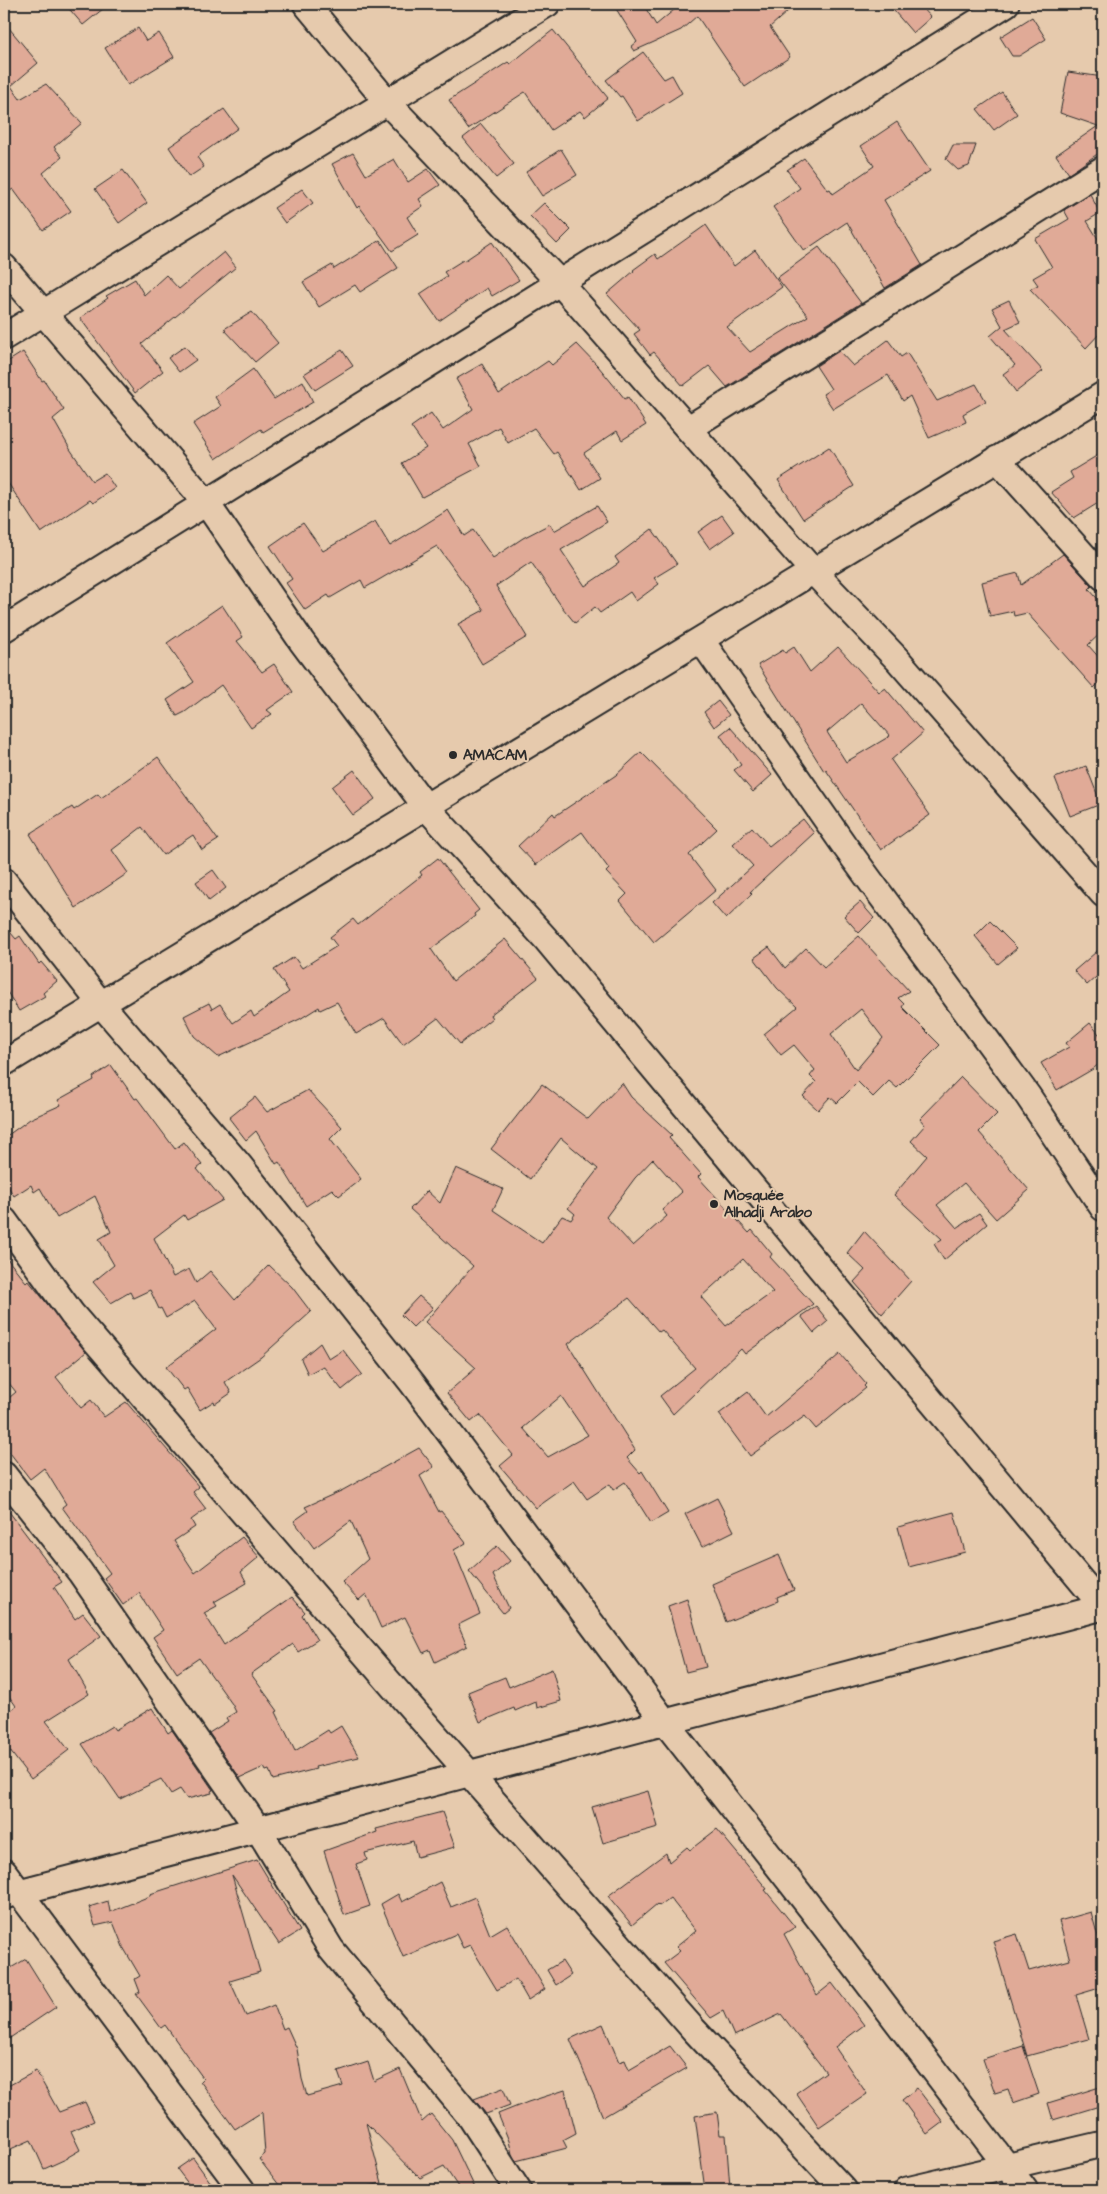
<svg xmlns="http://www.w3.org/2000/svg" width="1107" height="2194" viewBox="0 0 1107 2194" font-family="'Architects Daughter',sans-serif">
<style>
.building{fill:#e0aa97;stroke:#2b2b2b;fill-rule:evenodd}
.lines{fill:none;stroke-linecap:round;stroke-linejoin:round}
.minor-casing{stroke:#2b2b2b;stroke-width:29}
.minor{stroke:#e6caad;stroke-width:25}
.poi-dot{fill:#2b2b2b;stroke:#e6caad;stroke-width:2}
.labels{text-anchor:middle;stroke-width:4;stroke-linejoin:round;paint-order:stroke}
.poi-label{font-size:15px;font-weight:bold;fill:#2b2b2b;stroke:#e6caad;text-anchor:start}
</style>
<rect width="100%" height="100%" fill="#e6caad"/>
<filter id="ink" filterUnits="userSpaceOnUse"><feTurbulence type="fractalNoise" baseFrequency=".02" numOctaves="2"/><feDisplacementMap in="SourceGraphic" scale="10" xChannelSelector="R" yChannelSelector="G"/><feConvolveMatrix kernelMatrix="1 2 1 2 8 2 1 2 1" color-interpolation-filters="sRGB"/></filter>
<g filter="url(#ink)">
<!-- building -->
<path class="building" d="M 65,4 L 109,4 L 83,25 Z
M 613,4 L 643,4 L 656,25 L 681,4 L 796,4 L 770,27 L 790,57 L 745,87 L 697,16 L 681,30 L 634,51 L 631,47 L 637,42 Z
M 888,4 L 919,4 L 931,17 L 913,33 Z
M 1032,17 L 1046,39 L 1019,56 L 1012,56 L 1000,37 Z
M 4,22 L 38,63 L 11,86 L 20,99 L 46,84 L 82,123 L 54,147 L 62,157 L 43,173 L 71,211 L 43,230 L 13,189 L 4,195 Z
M 138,28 L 146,41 L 159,33 L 174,57 L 128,85 L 105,48 Z
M 553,30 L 608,98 L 585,117 L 580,111 L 551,130 L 525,92 L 468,129 L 449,100 L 508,62 L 510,64 Z
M 643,52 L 664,79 L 672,75 L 682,93 L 638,121 L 622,96 L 620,97 L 606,80 Z
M 1068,72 L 1103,77 L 1103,150 L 1069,174 L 1056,155 L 1098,126 L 1060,113 Z
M 1002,92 L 1017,114 L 994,130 L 977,109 Z
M 224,109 L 238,128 L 197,157 L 204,167 L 189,177 L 169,147 Z
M 897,122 L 930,171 L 884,200 L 922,265 L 885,288 L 847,222 L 804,251 L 773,207 L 800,188 L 787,170 L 804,158 L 828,190 L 830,189 L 833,194 L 874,166 L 861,146 Z
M 481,124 L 514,164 L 496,178 L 463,138 Z
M 953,145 L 976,145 L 969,166 L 958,170 L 946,159 Z
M 561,149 L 577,175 L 542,196 L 526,172 Z
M 353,153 L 366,175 L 394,159 L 408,182 L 428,169 L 440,185 L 419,199 L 423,206 L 407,217 L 418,235 L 392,251 L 359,206 L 357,208 L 332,164 Z
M 123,170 L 147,203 L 119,223 L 95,189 Z
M 302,189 L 313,203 L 285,223 L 274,208 Z
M 1090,194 L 1100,213 L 1087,221 L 1103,247 L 1103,330 L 1086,348 L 1030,289 L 1038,285 L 1033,278 L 1052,267 L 1035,239 L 1069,219 L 1064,210 Z
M 544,203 L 571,230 L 557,244 L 530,216 Z
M 706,225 L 734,266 L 755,250 L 782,287 L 727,327 L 750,352 L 808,316 L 777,278 L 819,247 L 861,303 L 727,387 L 709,366 L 683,386 L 654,352 L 650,355 L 634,334 L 640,330 L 607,294 L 634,271 L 633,270 L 655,254 L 658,259 Z
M 380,240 L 398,268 L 360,292 L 355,285 L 319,307 L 303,282 L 332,265 L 334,269 Z
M 492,242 L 519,280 L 492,296 L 487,288 L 439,321 L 420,294 L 447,276 L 444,272 L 463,260 L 464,261 Z
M 224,252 L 236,267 L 142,344 L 163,371 L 135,393 L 80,318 L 108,298 L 106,296 L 135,279 L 144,295 L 166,275 L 179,289 Z
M 1009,300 L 1020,322 L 1005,329 L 1043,371 L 1016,392 L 1003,374 L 1015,365 L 990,336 L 1002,326 L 992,308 Z
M 252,312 L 278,343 L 255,362 L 224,329 Z
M 888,340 L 901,357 L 907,353 L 937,401 L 976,384 L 986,401 L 963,414 L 966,422 L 929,438 L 910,396 L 903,401 L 888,375 L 833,409 L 823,394 L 831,389 L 816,366 L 839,351 L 853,366 Z
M 577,344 L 598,366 L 625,399 L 628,397 L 646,425 L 622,440 L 617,431 L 584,453 L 600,478 L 581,490 L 557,452 L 554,454 L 534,428 L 508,443 L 499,427 L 469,444 L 481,466 L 422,497 L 402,463 L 426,448 L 411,427 L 431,413 L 443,430 L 473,409 L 456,379 L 482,364 L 499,394 L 548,361 L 552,365 Z
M 185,346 L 196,360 L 179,372 L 168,358 Z
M 342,350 L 353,366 L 315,390 L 304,374 Z
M 23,352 L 42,381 L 44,380 L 64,410 L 53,419 L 70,449 L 92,481 L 105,473 L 115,488 L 93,503 L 90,500 L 41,533 L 4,477 L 4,364 Z
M 253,369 L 274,399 L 303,381 L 313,402 L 263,432 L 261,429 L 216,459 L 193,424 L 221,406 L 215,397 Z
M 829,447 L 854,486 L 803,519 L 778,480 Z
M 1103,452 L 1103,500 L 1074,518 L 1051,492 L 1073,478 L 1070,472 Z
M 597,506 L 607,522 L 561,550 L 585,586 L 619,563 L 615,557 L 652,529 L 677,564 L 654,578 L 659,584 L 636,601 L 630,592 L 600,613 L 595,607 L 575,623 L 562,607 L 531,562 L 496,586 L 527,637 L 482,664 L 458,624 L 484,610 L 437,546 L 365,588 L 361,580 L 330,598 L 328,595 L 305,610 L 286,583 L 292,579 L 270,546 L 303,523 L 323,551 L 375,521 L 390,546 L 448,510 L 464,536 L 473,530 L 493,558 L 523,538 L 550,524 L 554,531 Z
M 722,515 L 734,532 L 710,549 L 698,532 Z
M 1063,554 L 1092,586 L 1089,589 L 1103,605 L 1103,631 L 1088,645 L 1103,662 L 1103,679 L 1094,688 L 1027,613 L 1014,616 L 1013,611 L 990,616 L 982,582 L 1018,573 L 1021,585 Z
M 222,605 L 243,637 L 237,641 L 262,672 L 274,664 L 293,692 L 267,710 L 272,714 L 251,728 L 221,685 L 185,712 L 177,716 L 167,700 L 194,682 L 167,643 Z
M 794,647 L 810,672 L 838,647 L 879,692 L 885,688 L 923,733 L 891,760 L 930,815 L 881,850 L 826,770 L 824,771 L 758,665 L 783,650 L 785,653 ZM 861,703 L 890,736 L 846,762 L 827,732 Z
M 718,701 L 729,715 L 714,727 L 704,712 Z
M 730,727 L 772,775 L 753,792 L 734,770 L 741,765 L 720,735 Z
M 641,752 L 717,829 L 689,855 L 716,890 L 654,942 L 620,901 L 627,894 L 606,872 L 609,869 L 582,832 L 536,865 L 518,846 L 553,813 L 555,816 L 616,775 Z
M 158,757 L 218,840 L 202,850 L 193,835 L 163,855 L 142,827 L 112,850 L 128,873 L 76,908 L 30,834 L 72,807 L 74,810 L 98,794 L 101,798 Z
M 1086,766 L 1101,804 L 1070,816 L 1055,778 Z
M 354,770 L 375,799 L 353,815 L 332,787 Z
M 803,819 L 814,833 L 750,892 L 752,894 L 726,919 L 712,903 L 753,866 L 733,844 L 752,827 L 769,846 Z
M 438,858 L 479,910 L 474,914 L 475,916 L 431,949 L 453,981 L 505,939 L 538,978 L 490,1015 L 492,1018 L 460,1044 L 438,1018 L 403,1044 L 384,1018 L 356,1034 L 337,1002 L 320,1010 L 319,1007 L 300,1019 L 218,1057 L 194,1036 L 184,1016 L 209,1003 L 212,1009 L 220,1004 L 233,1023 L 251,1011 L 254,1017 L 289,992 L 274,970 L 294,957 L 302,968 L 337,946 L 330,937 L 353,919 L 358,925 L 422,875 L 420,872 Z
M 213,870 L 226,888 L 209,901 L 196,882 Z
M 860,902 L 874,918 L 859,933 L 844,916 Z
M 990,921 L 1017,948 L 998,964 L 975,936 Z
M 4,925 L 16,939 L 20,936 L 39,964 L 41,962 L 57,981 L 43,993 L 45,996 L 19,1011 L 4,987 Z
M 859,936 L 909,991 L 898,998 L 904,1004 L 902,1007 L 940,1045 L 897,1088 L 889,1081 L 873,1097 L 858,1082 L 837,1103 L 830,1097 L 818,1110 L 803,1096 L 816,1082 L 810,1076 L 815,1070 L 794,1045 L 781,1055 L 764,1034 L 797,1007 L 777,988 L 754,958 L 769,947 L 785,968 L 806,948 L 824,967 ZM 861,1009 L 883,1038 L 856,1070 L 831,1034 Z
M 1103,946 L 1103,971 L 1087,985 L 1074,971 Z
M 1090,1023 L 1103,1039 L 1103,1060 L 1093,1069 L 1057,1090 L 1041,1063 L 1069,1047 L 1066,1043 Z
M 111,1065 L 135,1099 L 137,1098 L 175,1149 L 184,1142 L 202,1165 L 197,1169 L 223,1200 L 187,1220 L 184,1215 L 154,1238 L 173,1277 L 189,1269 L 196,1283 L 210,1271 L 235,1300 L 269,1265 L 292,1287 L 311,1312 L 261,1357 L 225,1382 L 231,1393 L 215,1404 L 214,1401 L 200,1410 L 187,1388 L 184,1390 L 166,1367 L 216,1329 L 195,1301 L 166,1318 L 161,1308 L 159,1309 L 150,1290 L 133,1298 L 130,1292 L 111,1303 L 93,1282 L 114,1265 L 99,1239 L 111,1232 L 95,1196 L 57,1218 L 40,1188 L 34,1192 L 31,1185 L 14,1196 L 4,1180 L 4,1138 L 30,1119 L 61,1105 L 58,1100 L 94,1080 L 93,1077 Z
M 961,1077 L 997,1114 L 979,1132 L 1029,1190 L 996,1219 L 964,1183 L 937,1205 L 957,1228 L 979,1213 L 987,1224 L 944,1260 L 934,1244 L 942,1239 L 894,1195 L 927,1156 L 911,1141 L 925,1125 L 920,1119 Z
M 622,1083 L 631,1097 L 672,1135 L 669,1138 L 701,1174 L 698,1177 L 749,1233 L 752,1230 L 772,1254 L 770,1257 L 813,1304 L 745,1354 L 741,1349 L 673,1414 L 660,1396 L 695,1368 L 662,1330 L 659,1332 L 629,1298 L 568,1344 L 635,1450 L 627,1458 L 640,1473 L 642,1471 L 668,1513 L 651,1523 L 625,1482 L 613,1490 L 610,1484 L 587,1499 L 574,1481 L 536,1508 L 500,1466 L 513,1455 L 480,1415 L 471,1422 L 447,1393 L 476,1368 L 425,1322 L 473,1266 L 410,1209 L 427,1191 L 440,1203 L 456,1168 L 503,1189 L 493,1210 L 542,1243 L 562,1216 L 571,1220 L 575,1214 L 568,1208 L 598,1169 L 561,1138 L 530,1179 L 491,1149 L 542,1084 L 588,1119 ZM 653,1159 L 682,1192 L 662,1210 L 667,1216 L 633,1246 L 606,1217 L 635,1178 ZM 743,1259 L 773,1292 L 726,1326 L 701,1297 ZM 561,1396 L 588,1435 L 548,1457 L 523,1428 Z
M 308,1090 L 342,1127 L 330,1139 L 361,1179 L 339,1196 L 332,1189 L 306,1206 L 279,1162 L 276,1164 L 256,1131 L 246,1140 L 229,1118 L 255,1097 L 267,1112 Z
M 864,1231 L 911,1281 L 882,1314 L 854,1282 L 865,1270 L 847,1253 Z
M 4,1255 L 26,1282 L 28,1280 L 86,1352 L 56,1377 L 81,1408 L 91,1400 L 104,1417 L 126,1402 L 199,1487 L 193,1492 L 206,1509 L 191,1520 L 195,1527 L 174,1541 L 195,1573 L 242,1537 L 259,1557 L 241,1572 L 247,1583 L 214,1602 L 217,1606 L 204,1613 L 224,1645 L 292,1597 L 305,1612 L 302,1615 L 317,1640 L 298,1652 L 293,1644 L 251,1674 L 278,1711 L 276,1712 L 295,1751 L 328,1730 L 330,1733 L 341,1726 L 359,1757 L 315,1767 L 316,1769 L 273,1780 L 269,1770 L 266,1771 L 264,1767 L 240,1778 L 209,1733 L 228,1721 L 226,1718 L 236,1712 L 232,1704 L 199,1658 L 177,1673 L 153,1637 L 163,1630 L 139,1593 L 123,1605 L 104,1578 L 110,1573 L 62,1507 L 66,1504 L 44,1468 L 30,1479 L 4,1445 L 4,1402 L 16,1392 L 4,1377 Z
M 419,1296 L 433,1308 L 413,1327 L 401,1315 Z
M 816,1306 L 828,1321 L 814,1333 L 801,1316 Z
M 320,1343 L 329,1359 L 343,1350 L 362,1374 L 342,1390 L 323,1366 L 308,1374 L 301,1359 Z
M 840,1354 L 866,1384 L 864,1386 L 866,1388 L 816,1429 L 805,1416 L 750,1456 L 719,1414 L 748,1392 L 766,1417 Z
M 419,1448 L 434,1467 L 420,1476 L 439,1512 L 441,1511 L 466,1543 L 454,1550 L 480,1614 L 458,1625 L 467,1646 L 435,1662 L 430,1650 L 423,1653 L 405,1617 L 381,1628 L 366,1594 L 359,1600 L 342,1582 L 368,1559 L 351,1521 L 314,1548 L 294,1521 L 308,1511 L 305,1507 L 343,1490 Z
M 717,1498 L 734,1531 L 702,1547 L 685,1514 Z
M 4,1505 L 62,1582 L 54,1587 L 75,1619 L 83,1613 L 101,1636 L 69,1659 L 89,1694 L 46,1721 L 69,1750 L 31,1779 L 4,1743 L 4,1715 L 16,1706 L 4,1689 Z
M 954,1512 L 965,1552 L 909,1567 L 898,1527 Z
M 497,1546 L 510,1561 L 493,1575 L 509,1608 L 503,1613 L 469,1571 Z
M 779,1555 L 794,1590 L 777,1597 L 778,1601 L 726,1622 L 712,1584 Z
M 687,1599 L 706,1667 L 686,1672 L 668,1606 Z
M 552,1669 L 561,1701 L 537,1708 L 536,1702 L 515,1711 L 514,1708 L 480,1722 L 468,1692 L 505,1677 L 509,1687 Z
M 152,1708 L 168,1733 L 172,1730 L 213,1790 L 211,1791 L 212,1793 L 187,1799 L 180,1789 L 171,1794 L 161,1779 L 120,1799 L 82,1744 L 112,1726 L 115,1730 Z
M 648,1791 L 658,1827 L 603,1843 L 592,1807 Z
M 442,1812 L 455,1847 L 417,1857 L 413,1841 L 365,1853 L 367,1860 L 356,1864 L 370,1906 L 344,1915 L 324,1851 L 377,1832 L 376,1829 Z
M 717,1829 L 767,1889 L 765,1890 L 795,1927 L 784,1934 L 817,1995 L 832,1983 L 864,2025 L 835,2047 L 867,2094 L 819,2127 L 796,2093 L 826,2072 L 781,2014 L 734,2036 L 723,2011 L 711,2018 L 664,1963 L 680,1951 L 676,1947 L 696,1931 L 670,1898 L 659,1906 L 657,1904 L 632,1925 L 608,1896 L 666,1853 L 669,1862 L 687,1847 L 690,1850 Z
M 257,1860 L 300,1931 L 279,1944 L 232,1875 L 260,1972 L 230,1981 L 246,2016 L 274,2005 L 283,2029 L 287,2027 L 297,2049 L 302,2079 L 307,2096 L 343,2086 L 338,2072 L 368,2062 L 374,2081 L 400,2069 L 422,2122 L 431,2114 L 452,2140 L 476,2190 L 460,2190 L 444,2166 L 420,2178 L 366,2123 L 382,2183 L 366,2187 L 366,2190 L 283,2190 L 259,2159 L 265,2154 L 262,2112 L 235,2129 L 200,2081 L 203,2078 L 165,2025 L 161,2028 L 136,1994 L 140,1992 L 135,1979 L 140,1976 L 123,1947 L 113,1922 L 95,1926 L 89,1907 L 108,1901 L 110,1912 L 150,1896 L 150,1894 Z
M 440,1882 L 451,1907 L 475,1897 L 490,1935 L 507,1925 L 545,1989 L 528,2000 L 516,1979 L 497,1990 L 470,1945 L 463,1948 L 456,1934 L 403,1957 L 381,1904 L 398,1894 L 402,1902 Z
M 1091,1912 L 1103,1954 L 1103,1987 L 1076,1995 L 1089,2039 L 1027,2056 L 993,1941 L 1017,1934 L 1029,1971 L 1070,1960 L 1059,1921 Z
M 26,1959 L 56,2007 L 4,2042 L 4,1972 Z
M 562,1961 L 571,1975 L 556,1985 L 547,1970 Z
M 603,2024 L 619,2062 L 625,2060 L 629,2070 L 670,2046 L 687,2068 L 603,2117 L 570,2039 Z
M 1023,2046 L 1039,2094 L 1013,2103 L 1008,2089 L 995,2093 L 983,2059 Z
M 36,2071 L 59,2112 L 85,2102 L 94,2121 L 71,2131 L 80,2150 L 68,2157 L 68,2158 L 44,2169 L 31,2140 L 4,2152 L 4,2088 Z
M 1103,2086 L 1103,2105 L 1053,2120 L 1048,2103 Z
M 503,2088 L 510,2105 L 486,2114 L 474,2099 Z
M 917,2088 L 943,2122 L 927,2134 L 902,2100 Z
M 565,2090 L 576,2133 L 563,2140 L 567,2148 L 516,2161 L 512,2154 L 509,2141 L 498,2114 L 528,2102 Z
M 717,2112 L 720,2135 L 726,2135 L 730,2188 L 705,2190 L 695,2116 Z
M 193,2158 L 216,2190 L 193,2190 L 177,2169 Z"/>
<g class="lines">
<defs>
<path id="minor" d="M 306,4 L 388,103 L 560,283 L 812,570 L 897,659 L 1103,894
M 4,267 L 205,501 L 302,642 L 426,807 L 545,938 L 1103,1607
M 4,337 L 547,4
M 689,428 L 1103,169
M 997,459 L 1103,577
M 4,629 L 1006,4
M 701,640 L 844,845 L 1028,1096 L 1103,1208
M 4,881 L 101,1004 L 240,1166 L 413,1384 L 665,1722 L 813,1911 L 1025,2190
M 4,1063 L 1103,395
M 4,1220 L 72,1314 L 395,1689 L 694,2030 L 844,2190
M 4,1475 L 80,1572 L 258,1829 L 331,1949 L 471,2118 L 518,2190
M 4,1872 L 242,2190
M 4,1896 L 1103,1607
M 907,2190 L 1103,2144"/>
</defs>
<!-- minor casing -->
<use href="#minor" class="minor-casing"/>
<!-- minor -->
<use href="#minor" class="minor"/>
</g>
</g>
<!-- markers -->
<g class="poi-dot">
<circle cx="453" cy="755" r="5"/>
<circle cx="714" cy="1204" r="5"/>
</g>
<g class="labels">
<!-- poi labels -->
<g class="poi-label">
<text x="463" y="760">AMACAM</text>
<text x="724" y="1200">Mosquée<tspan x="724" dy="17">Alhadji Arabo</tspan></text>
</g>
</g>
<!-- margin -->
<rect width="1107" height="2194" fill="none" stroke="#e6caad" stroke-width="20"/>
<rect x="10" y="10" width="1087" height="2174" fill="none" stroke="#2b2b2b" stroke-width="2" filter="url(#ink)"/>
</svg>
